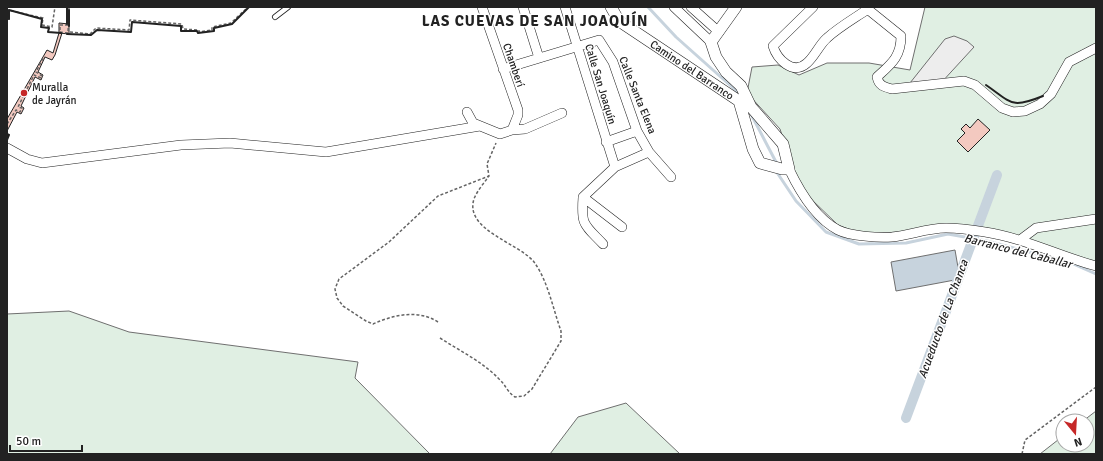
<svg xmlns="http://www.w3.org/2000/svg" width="1103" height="461" viewBox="0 0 1103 461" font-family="Signika,sans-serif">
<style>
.green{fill:#e0efe3;stroke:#6f6f6f}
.parking{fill:#ededed;stroke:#6f6f6f}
.water{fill:#c7d3dd;stroke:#6f6f6f}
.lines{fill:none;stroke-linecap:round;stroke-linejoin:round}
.stream{stroke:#c7d3dd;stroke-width:3}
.canal{stroke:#c7d3dd;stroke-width:10}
.building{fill:#f3c9c0;stroke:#222}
.service-casing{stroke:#222;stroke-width:6}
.minor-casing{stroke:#222;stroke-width:10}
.tertiary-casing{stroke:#222;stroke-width:12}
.path{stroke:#646464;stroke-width:1.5;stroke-dasharray:3 2;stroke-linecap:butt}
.service{stroke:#fff;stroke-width:4.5}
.minor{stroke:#fff;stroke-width:9}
.tertiary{stroke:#fff;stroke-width:11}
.wall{stroke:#222;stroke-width:2}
.poi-dot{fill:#c62828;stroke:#fff;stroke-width:1.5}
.labels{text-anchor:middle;stroke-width:3;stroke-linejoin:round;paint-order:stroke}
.street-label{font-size:11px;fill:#222;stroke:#fff}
.poi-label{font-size:11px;fill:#222;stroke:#fff;text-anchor:start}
.water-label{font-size:12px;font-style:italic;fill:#222;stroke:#fff}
.district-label{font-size:15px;font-weight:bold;letter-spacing:1px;fill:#222;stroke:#fff}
</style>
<rect width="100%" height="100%" fill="#fff"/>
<!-- green -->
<path class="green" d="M 925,7 L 1096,7 L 1096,262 L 987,228 L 955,225 L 902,232 L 879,233 L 856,232 L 838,225 L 810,198 L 795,175 L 780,129 L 747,93 L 752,67 L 778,65 L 799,75 L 827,63 L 869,63 L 910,70 Z
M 69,311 L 129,332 L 358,362 L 355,378 L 430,454 L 7,454 L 7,314 Z
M 626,403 L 680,454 L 550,454 L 578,417 Z
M 1096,411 L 1096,454 L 1040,454 L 1063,436 L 1063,445 L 1087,445 L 1087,421 L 1083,421 Z"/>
<!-- parking -->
<path class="parking" d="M 954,36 L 967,41 L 974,47 L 940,84 L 906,88 L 945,39 Z"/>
<!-- water -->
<path class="water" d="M 955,250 L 960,279 L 896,291 L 891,262 Z"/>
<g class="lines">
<!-- stream -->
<path class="stream" d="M 648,7 L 676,37 L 741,95
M 752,116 L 776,162
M 778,174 L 796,201 L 826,232 L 859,244 L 906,243 L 948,234 L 987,241 L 1071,263 L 1096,274"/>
<!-- canal -->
<path class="canal" d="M 906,418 L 997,175"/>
</g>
<!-- building -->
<path class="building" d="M 59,23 L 69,24 L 69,34 L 59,33 Z
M 59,33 L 62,33 L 55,55 L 52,60 L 45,57 L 38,72 L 43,75 L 41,80 L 35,77 L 21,106 L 24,108 L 21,114 L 17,112 L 7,131 L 7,119 L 47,50 L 53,53 Z
M 978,119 L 990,130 L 968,152 L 957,141 L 965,133 L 961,129 L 966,124 L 970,128 Z"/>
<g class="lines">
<defs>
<path id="service" d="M 275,17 L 288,7"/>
<path id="minor" d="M 482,7 L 518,110 L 518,115 L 512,130
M 523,7 L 539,58
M 565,7 L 615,167
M 674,7 L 711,42
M 691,7 L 719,32
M 813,7 L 773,46 C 777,59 793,76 807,63 C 815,56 819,45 827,38 C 839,27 855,18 868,9
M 865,7 L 901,36 C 901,57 891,64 877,77 C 879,86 884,87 892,89 L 964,81 L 975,85 L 1002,108 L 1013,112 L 1025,111 L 1040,104 L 1051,94 L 1069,62 L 1096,48
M 503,69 L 599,40 L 613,62 L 637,131 L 649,152 L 671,177
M 467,112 L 473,123 L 500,134 L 512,130 L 525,129 L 562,113
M 606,142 L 637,131
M 7,148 L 27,159 L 42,163 L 181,145 L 230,143 L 326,152 L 480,126
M 789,169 C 799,190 815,218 838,230 C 850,236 878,238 892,237 C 910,235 928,228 946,228 C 959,228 973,230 985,232 C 1024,238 1059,256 1096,266
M 583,197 L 622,227
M 1020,240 L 1036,228 L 1096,219
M 603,244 C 584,224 581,226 583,197 L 615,167 L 649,152"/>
<g id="tertiary">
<path id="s1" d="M 611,7 L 619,21 L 739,101 L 753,149 L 760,163 L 782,169 L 789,169 L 783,144 L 751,107 L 741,86 L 726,72 L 716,57 L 711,42 L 736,7"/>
</g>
</defs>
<!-- service casing -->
<use href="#service" class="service-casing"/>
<!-- minor casing -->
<use href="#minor" class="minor-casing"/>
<!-- tertiary casing -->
<use href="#tertiary" class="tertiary-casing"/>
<!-- path -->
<path class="path" d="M 7,17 L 8,10 L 43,18 L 42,25 L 52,27 L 55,7
M 68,25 L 60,25 L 60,32 L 68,33 L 69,7
M 70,32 L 90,34 L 96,28 L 129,30 L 130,20 L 182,24 L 183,29 L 199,30 L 199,32 L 212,30 L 212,27 L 231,23 L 248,7
M 7,124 L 16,110 L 20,112 L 22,108 L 18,107 L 34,75 L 41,78 L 42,76 L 36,72 L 44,56
M 438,322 C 418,309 393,315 373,324 L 366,321 L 343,306 L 337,298 L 335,289 L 339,279 L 389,242 L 438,196 L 489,176
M 440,338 C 460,351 483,362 499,379 C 506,385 507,392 515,397 L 524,396 L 532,389 L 561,341 L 561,331 C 553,309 548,281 534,262 C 519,243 464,230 474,199 C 477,191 484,183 489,176 L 487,164 L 496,143
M 1022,454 L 1025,440 L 1096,387"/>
<!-- service -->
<use href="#service" class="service"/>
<!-- minor -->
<use href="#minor" class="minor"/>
<!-- tertiary -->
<use href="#tertiary" class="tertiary"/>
<!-- wall -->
<path class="wall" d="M 7,18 L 9,19 L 9,10 L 42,19 L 41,27 L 49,28 L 48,32 L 61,33
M 67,24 L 67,7
M 69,26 L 69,10
M 67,34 L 91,35 L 97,30 L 131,32 L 132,22 L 181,26 L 181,31 L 197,31 L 198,33 L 214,31 L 214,28 L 232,24 L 249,7
M 986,85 C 1012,103 1011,109 1043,96
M 7,134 L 9,135 L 7,140"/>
</g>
<!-- markers -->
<circle class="poi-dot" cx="24" cy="93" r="4"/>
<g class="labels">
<!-- street labels -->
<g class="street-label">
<text transform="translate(514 65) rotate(71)" y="4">Chamberí</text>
<text dy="4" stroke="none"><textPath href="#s1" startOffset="104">Camino del Barranco</textPath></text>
<text transform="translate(601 84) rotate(73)" y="4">Calle San Joaquín</text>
<text transform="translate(638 95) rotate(68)" y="4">Calle Santa Elena</text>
</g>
<!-- poi labels -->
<g class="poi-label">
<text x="32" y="91">Muralla<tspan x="32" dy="13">de Jayrán</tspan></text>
</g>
<!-- water labels -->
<g class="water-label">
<text transform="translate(1018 251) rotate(14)" y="4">Barranco del Caballar</text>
<text transform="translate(943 319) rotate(-70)" y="4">Acueducto de La Chanca</text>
</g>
<!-- district labels -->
<g class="district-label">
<text x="535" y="26">LAS CUEVAS DE SAN JOAQUÍN</text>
</g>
</g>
<!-- border -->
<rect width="1103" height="461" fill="none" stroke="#222222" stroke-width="16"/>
<!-- north arrow -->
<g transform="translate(1075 433) rotate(162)"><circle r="19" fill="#ffffff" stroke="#a7a7a7"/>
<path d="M0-3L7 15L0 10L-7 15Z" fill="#c62828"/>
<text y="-6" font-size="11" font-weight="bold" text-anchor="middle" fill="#222222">N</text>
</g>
<!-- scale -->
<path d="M10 445v6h72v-6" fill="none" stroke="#222222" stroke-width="2"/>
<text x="16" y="445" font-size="12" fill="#222222" stroke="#ffffff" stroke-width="3" paint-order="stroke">50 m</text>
</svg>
